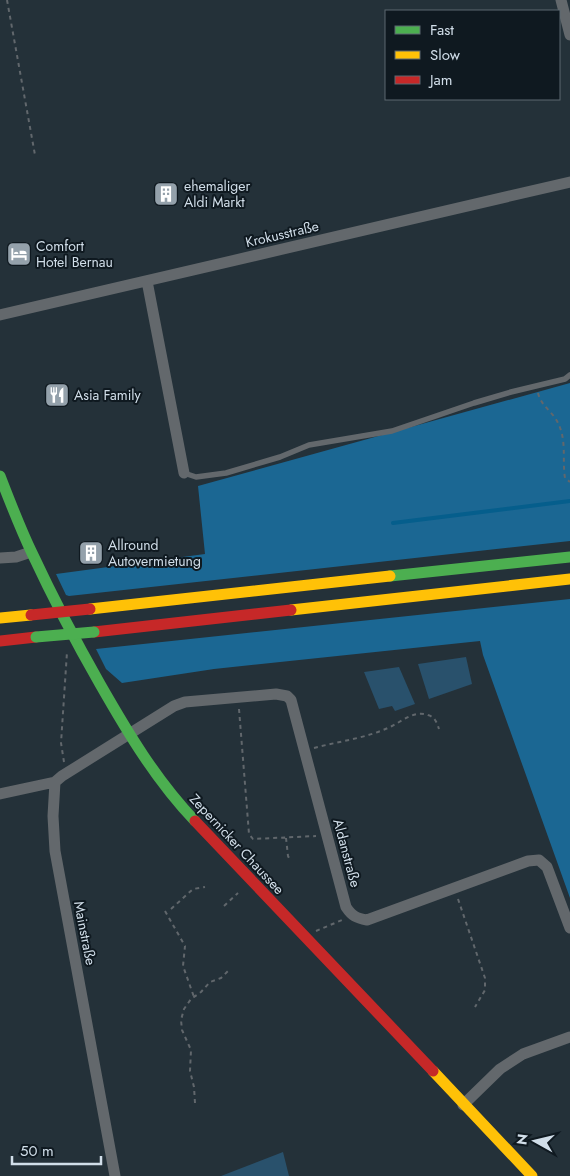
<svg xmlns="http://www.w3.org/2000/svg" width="570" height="1176" viewBox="0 0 570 1176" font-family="Jost,sans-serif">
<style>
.green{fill:#29516c}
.forest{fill:#1b6793}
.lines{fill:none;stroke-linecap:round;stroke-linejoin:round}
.stream{stroke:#055e8c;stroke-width:4}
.path{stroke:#61676c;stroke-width:2;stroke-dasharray:4 4;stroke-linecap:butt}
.lane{stroke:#63686c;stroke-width:5.5}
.street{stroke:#63686c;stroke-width:11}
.fast{stroke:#4caf50;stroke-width:11}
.slow{stroke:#ffc107;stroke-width:11}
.jam{stroke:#c62828;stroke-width:11}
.fast-bridge{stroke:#4caf50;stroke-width:11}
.jam-bridge{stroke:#c62828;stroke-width:11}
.labels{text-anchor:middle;stroke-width:4;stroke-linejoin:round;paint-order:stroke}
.poi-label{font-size:14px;fill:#d1dee9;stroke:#0f1920;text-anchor:start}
.street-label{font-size:14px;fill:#d1dee9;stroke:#0f1920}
</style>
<rect width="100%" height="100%" fill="#243139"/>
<!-- green -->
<path class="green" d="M 466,657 L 472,684 L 429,699 L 418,664 Z
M 399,667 L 415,704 L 395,711 L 392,706 L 379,709 L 364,672 Z
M 283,1152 L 289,1176 L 221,1176 Z"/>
<!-- forest -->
<path class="forest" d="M 570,383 L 570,541 L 69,596 L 66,595 L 56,574 L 205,554 L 198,486 Z
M 570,599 L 570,898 L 483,655 L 480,641 L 214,669 L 122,683 L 106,669 L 96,649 Z"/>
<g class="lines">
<!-- stream -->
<path class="stream" d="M 393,523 L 570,501"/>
<!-- path -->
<path class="path" d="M 7,0 L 35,155
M 538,393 C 541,406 553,412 558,423 C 567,441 562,459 565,478 L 570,482
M 239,709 L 249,834 L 253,839 L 316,836
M 314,748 C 340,741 368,738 392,726 C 404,720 415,710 428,715 C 435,717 437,723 439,729
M 64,762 L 61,743 L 67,652
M 286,838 L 288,856 L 290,860
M 458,899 L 485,978 L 485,990 L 475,1007
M 224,906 L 238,893
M 171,909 L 193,889 L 205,887
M 165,911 L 185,946 L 183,966 L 194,997
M 316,931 L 342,920
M 195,1103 L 194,1087 L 190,1071 L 191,1050 L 182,1030 L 181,1020 L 184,1009 L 191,999 L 201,992 L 210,982 L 221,978 L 228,971"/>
<!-- lane -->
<path class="lane" d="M 184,473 L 196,477 L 226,473 L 280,457 L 309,445 L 392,431 L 474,403 L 511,392 L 565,379 L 570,375"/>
<!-- street -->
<path class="street" d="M 561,0 L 570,35
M 147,281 L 184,473
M 0,315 L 570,182
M 0,558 L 16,557 L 31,552
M 0,794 L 55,782
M 463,1105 L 500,1069 L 523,1054 L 570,1037
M 115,1176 L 55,851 L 53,816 L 55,782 L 62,776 L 174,706 L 185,702 L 276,694 L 287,696 L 291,700 L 346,907 C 352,916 356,918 367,920 L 528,861 L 539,860 L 547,867 L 570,928"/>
<!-- fast -->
<path class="fast" d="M 0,476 C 10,502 20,528 32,553 C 53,598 76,642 100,684 C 128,733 156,780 195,821
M 390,576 L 570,557"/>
<!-- slow -->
<path class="slow" d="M 90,609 L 390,576
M 291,610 L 570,579
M 0,618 L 31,615
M 433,1071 L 532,1176"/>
<!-- jam -->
<path class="jam" d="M 94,632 L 291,610
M 0,641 L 36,637
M 195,821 L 433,1071"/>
<!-- fast-bridge -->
<path class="fast-bridge" d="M 36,637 L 94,632"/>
<!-- jam-bridge -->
<path class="jam-bridge" d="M 31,615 L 90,609"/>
</g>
<!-- icons -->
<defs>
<symbol id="building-square" viewBox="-11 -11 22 22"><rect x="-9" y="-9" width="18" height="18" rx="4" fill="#94a1ab" stroke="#0f1920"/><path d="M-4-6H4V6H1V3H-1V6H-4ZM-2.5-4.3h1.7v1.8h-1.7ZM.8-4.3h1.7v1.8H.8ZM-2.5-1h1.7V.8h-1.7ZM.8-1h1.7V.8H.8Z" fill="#fff"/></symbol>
<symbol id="hotel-square" viewBox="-11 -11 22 22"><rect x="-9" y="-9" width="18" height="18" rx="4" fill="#94a1ab" stroke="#0f1920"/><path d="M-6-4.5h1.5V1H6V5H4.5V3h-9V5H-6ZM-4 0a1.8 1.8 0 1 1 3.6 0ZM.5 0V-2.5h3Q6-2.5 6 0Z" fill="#fff"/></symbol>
<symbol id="restaurant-square" viewBox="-11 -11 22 22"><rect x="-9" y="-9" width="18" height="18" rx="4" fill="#94a1ab" stroke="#0f1920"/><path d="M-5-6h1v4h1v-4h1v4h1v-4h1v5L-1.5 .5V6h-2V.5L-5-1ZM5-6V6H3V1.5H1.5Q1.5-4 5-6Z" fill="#fff"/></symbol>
</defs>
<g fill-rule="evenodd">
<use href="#building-square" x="152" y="180" width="28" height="28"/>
<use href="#hotel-square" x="5" y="240" width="28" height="28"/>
<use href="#restaurant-square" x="43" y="381" width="28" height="28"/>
<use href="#building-square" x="77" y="539" width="28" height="28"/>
</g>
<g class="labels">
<!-- poi labels -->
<g class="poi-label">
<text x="184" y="191">ehemaliger<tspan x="184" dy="16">Aldi Markt</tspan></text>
<text x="36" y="251">Comfort<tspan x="36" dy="16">Hotel Bernau</tspan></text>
<text x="74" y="400">Asia Family</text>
<text x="108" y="550">Allround<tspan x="108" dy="16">Autovermietung</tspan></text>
</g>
<!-- street labels -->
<g class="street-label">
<text transform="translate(282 234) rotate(-13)" y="5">Krokusstraße</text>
<text transform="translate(237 844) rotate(47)" y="5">Zepernicker Chaussee</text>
<text transform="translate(347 853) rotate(75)" y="5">Aldanstraße</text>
<text transform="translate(85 933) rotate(79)" y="5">Mainstraße</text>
</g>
</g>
<!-- legend -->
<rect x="385" y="10" width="175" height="90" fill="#0f1920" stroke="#5d6870"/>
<rect x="395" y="26" width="25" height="8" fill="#4caf50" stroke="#5d6870"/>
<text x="430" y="35" font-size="15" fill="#d1dee9">Fast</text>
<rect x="395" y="51" width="25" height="8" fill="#ffc107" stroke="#5d6870"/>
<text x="430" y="60" font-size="15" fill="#d1dee9">Slow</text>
<rect x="395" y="76" width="25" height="8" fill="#c62828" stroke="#5d6870"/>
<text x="430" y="85" font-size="15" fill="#d1dee9">Jam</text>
<!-- north arrow -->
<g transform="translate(535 1141) rotate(278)" stroke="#0f1920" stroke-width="4" paint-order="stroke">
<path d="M0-4L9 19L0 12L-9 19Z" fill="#d1dee9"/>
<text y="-8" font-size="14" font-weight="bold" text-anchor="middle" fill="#d1dee9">N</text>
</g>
<!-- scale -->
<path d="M12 1156v8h89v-8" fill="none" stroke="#d1dee9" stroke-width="2.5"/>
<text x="20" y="1156" font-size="15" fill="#d1dee9" stroke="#0f1920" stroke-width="4" paint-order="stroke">50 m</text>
</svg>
